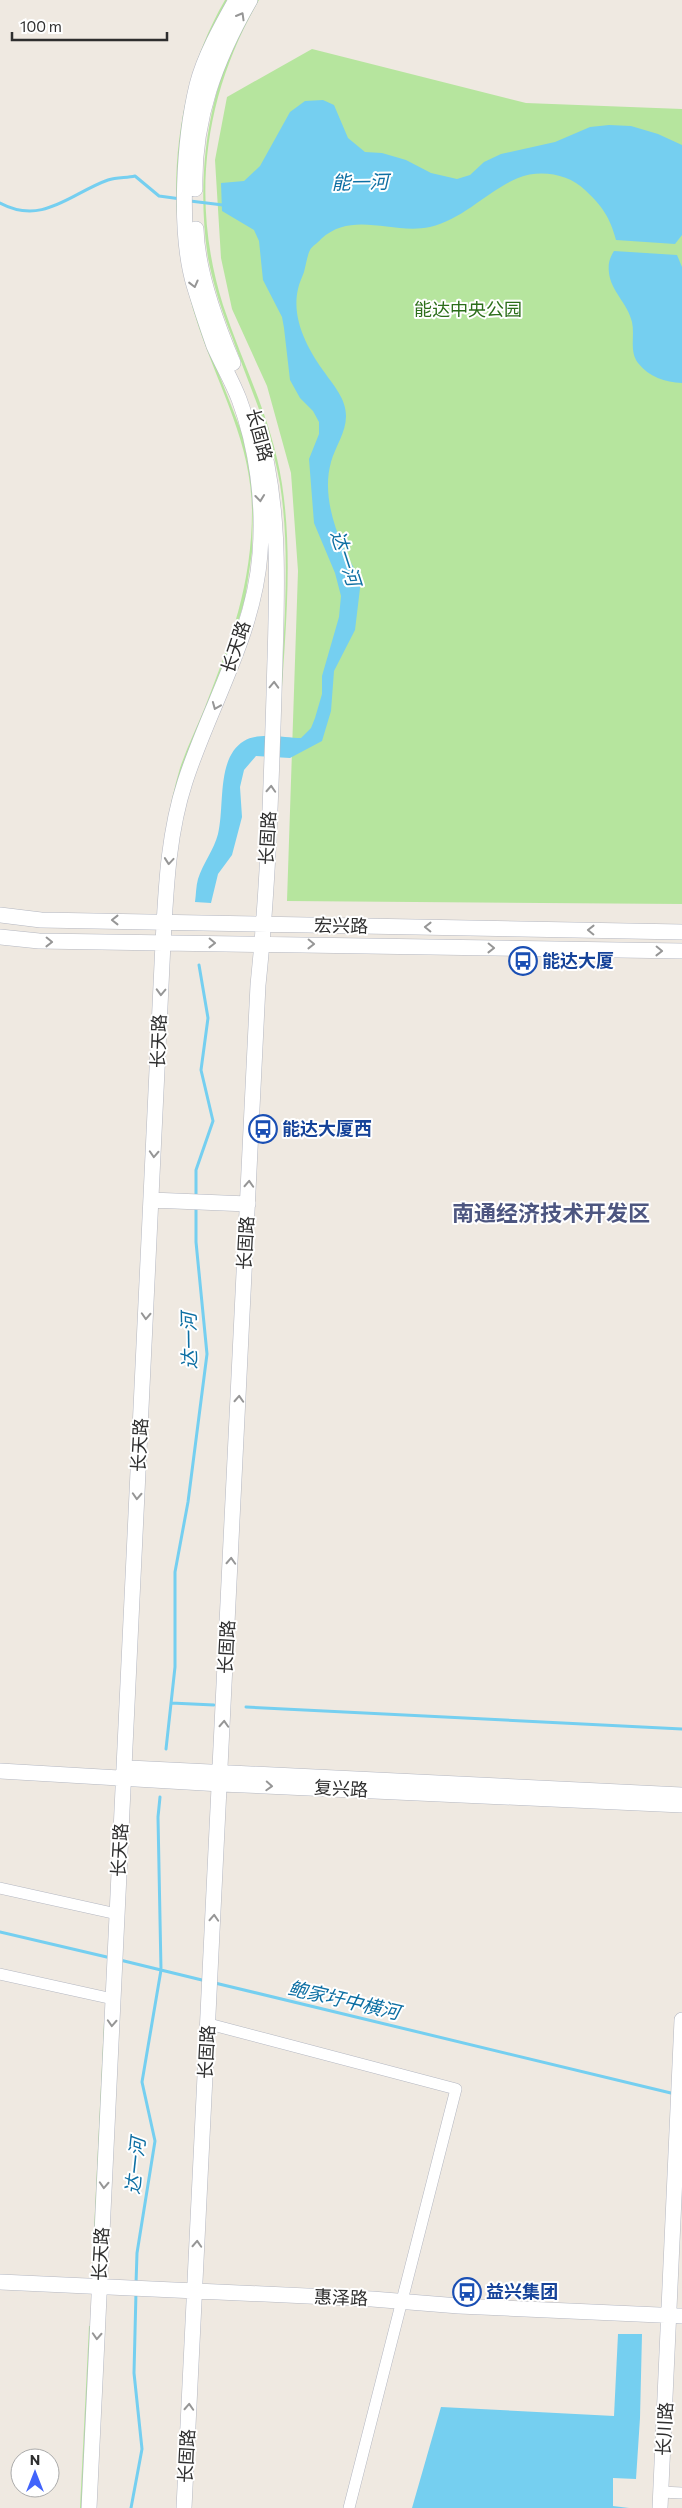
<svg xmlns="http://www.w3.org/2000/svg" width="682" height="2508" viewBox="0 0 682 2508" font-family="Commissioner,'Noto Sans SC',sans-serif">
<style>
.green{fill:#b6e59e}
.water{fill:#75cff0}
.lines{fill:none;stroke-linecap:round;stroke-linejoin:round}
.stream{stroke:#75cff0;stroke-width:3}
.street-casing{stroke:#b4b7c1;stroke-width:12}
.secondary-casing{stroke:#b4b7c1;stroke-width:16}
.street{stroke:#fff;stroke-width:11}
.secondary{stroke:#fff;stroke-width:15}
.oneway{stroke:#969696}
.labels{text-anchor:middle;stroke-width:4;stroke-linejoin:round;paint-order:stroke}
.park-label{font-size:18px;fill:#2c6e1b;stroke:#fff}
.street-label{font-size:18px;fill:#2e2e2e;stroke:#fff}
.transit-label{font-size:18px;font-weight:bold;fill:#164399;stroke:#fff;text-anchor:start}
.water-label{font-size:19px;font-style:italic;fill:#0d6fa3;stroke:#fff}
.district-label{font-size:22px;font-weight:bold;fill:#4d5680;stroke:#fff}
</style>
<rect width="100%" height="100%" fill="#efe9e1"/>
<!-- green -->
<path class="green" d="M 225,0 L 227,0 L 198,66 L 180,148 L 202,331 L 242,433 L 251,476 L 253,509 L 252,552 L 245,599 L 231,646 L 182,768 L 159,891 C 163,849 168,808 180,768 C 187,747 197,727 205,707 C 231,640 252,584 252,510 C 251,443 220,390 199,328 C 163,223 168,98 225,0 Z
M 257,0 L 259,0 C 204,95 190,200 223,305 C 243,366 272,419 282,484 C 294,562 284,643 280,721 C 282,643 292,561 280,484 C 271,432 249,386 232,337 C 222,312 213,284 208,258 C 197,187 205,109 234,43 C 240,28 250,14 257,0 Z
M 312,49 L 526,103 L 682,109 L 682,904 L 287,901 L 298,571 L 291,473 L 267,386 L 232,309 L 221,258 L 215,160 L 227,97 Z
M 104,2022 L 106,2022 L 95,2250 L 93,2250 Z
M 89,2326 L 91,2326 L 82,2508 L 80,2508 Z"/>
<!-- water -->
<path class="water" d="M 323,100 L 334,105 L 348,138 L 365,152 L 382,153 L 406,160 L 431,173 L 457,179 L 470,175 L 484,162 L 501,154 L 555,142 L 590,127 L 609,125 L 631,126 L 658,134 L 682,145 L 682,235 L 675,244 L 616,240 C 610,217 602,206 585,190 C 569,174 540,169 518,178 C 487,191 464,219 430,227 C 392,235 353,210 321,239 C 318,243 312,246 310,250 C 307,256 306,265 304,272 C 302,278 299,283 298,289 C 291,319 308,350 325,373 C 334,386 346,399 346,416 C 346,433 335,447 331,462 C 320,501 341,548 361,580 L 355,630 L 334,671 L 331,711 L 322,741 L 290,758 L 256,756 L 244,770 L 240,787 L 242,817 L 232,855 L 218,874 L 211,903 L 195,902 C 196,895 196,886 198,879 C 203,863 214,850 218,834 C 225,806 216,758 244,741 C 258,732 285,738 301,738 L 311,728 L 315,718 L 322,694 L 322,676 L 339,617 L 341,596 L 335,573 L 314,523 L 309,459 L 319,434 L 319,422 L 313,411 L 300,398 L 290,380 L 284,328 L 282,317 L 263,280 L 259,241 L 254,230 L 222,211 L 221,183 L 244,181 L 260,166 L 290,112 L 305,101 Z
M 614,251 L 677,255 L 682,267 L 682,383 C 665,382 649,377 638,363 C 629,351 635,336 632,322 C 628,304 611,291 609,273 C 608,264 609,259 614,251 Z
M 618,2334 L 642,2334 L 640,2418 L 636,2479 L 613,2478 L 613,2506 L 629,2508 L 412,2508 L 441,2407 L 614,2416 Z"/>
<g class="lines">
<!-- stream -->
<path class="stream" d="M 190,201 L 223,205
M 0,203 C 43,226 71,193 108,180 C 117,177 127,178 135,176 L 159,196 L 181,199
M 196,1197 L 196,1170 L 213,1121 L 201,1070 L 208,1018 L 199,965
M 171,1703 L 214,1705
M 246,1707 L 682,1729
M 166,1749 L 175,1667 L 175,1572 L 188,1502 L 207,1354 L 196,1242 L 196,1205
M 0,1932 L 111,1958
M 120,1960 L 206,1981
M 215,1983 L 675,2094
M 136,2284 L 137,2253 L 155,2141 L 142,2082 L 161,1970 L 158,1817 L 160,1797
M 131,2508 L 142,2449 L 134,2373 L 136,2292"/>
<defs>
<path id="street" d="M 0,1888 L 117,1914
M 0,1974 L 113,1999
M 209,2024 L 456,2089 L 349,2508
M 661,2492 L 682,2493"/>
<path id="secondary" d="M 195,189 C 193,119 216,59 250,0
M 196,229 C 197,271 217,325 233,363
M 0,915 L 41,920 L 682,932
M 0,937 L 39,941 L 682,951
M 151,1200 L 248,1204
M 129,1768 L 682,1795
M 0,1771 L 221,1784 L 682,1805
M 0,2282 L 372,2299 L 459,2306 L 682,2316
M 89,2508 L 163,943 C 166,889 168,834 185,782 C 209,707 254,635 260,554 C 264,503 257,447 239,399 C 232,381 222,364 214,346 C 207,326 200,305 194,285 C 178,231 184,139 197,85 C 204,57 222,25 236,0
M 184,2508 L 258,985 C 268,889 271,792 274,695 C 276,604 284,510 256,421
M 660,2508 L 682,2020"/>
</defs>
<!-- street casing -->
<use href="#street" class="street-casing"/>
<!-- secondary casing -->
<use href="#secondary" class="secondary-casing"/>
<!-- street -->
<use href="#street" class="street"/>
<!-- secondary -->
<use href="#secondary" class="secondary"/>
</g>
<!-- one-way arrows -->
<defs><path id="oneway-chevron" d="M-2-3.5L2.5 0L-2 3.5" fill="none" stroke-width="1.6" stroke-linecap="round" stroke-linejoin="round" transform="scale(1.25)"/></defs>
<g class="oneway">
<use href="#oneway-chevron" transform="translate(241 16) rotate(-60)"/>
<use href="#oneway-chevron" transform="translate(194 284) rotate(76)"/>
<use href="#oneway-chevron" transform="translate(260 498) rotate(84)"/>
<use href="#oneway-chevron" transform="translate(274 685) rotate(-88)"/>
<use href="#oneway-chevron" transform="translate(216 706) rotate(112)"/>
<use href="#oneway-chevron" transform="translate(271 789) rotate(-87)"/>
<use href="#oneway-chevron" transform="translate(169 861) rotate(95)"/>
<use href="#oneway-chevron" transform="translate(115 920) rotate(-180)"/>
<use href="#oneway-chevron" transform="translate(428 927) rotate(-179)"/>
<use href="#oneway-chevron" transform="translate(591 930) rotate(-179)"/>
<use href="#oneway-chevron" transform="translate(49 942) rotate(1)"/>
<use href="#oneway-chevron" transform="translate(212 943) rotate(1)"/>
<use href="#oneway-chevron" transform="translate(311 944) rotate(1)"/>
<use href="#oneway-chevron" transform="translate(491 948) rotate(1)"/>
<use href="#oneway-chevron" transform="translate(659 951) rotate(1)"/>
<use href="#oneway-chevron" transform="translate(161 992) rotate(92)"/>
<use href="#oneway-chevron" transform="translate(154 1154) rotate(93)"/>
<use href="#oneway-chevron" transform="translate(249 1184) rotate(-87)"/>
<use href="#oneway-chevron" transform="translate(146 1316) rotate(93)"/>
<use href="#oneway-chevron" transform="translate(239 1399) rotate(-87)"/>
<use href="#oneway-chevron" transform="translate(137 1496) rotate(93)"/>
<use href="#oneway-chevron" transform="translate(231 1561) rotate(-87)"/>
<use href="#oneway-chevron" transform="translate(224 1724) rotate(-87)"/>
<use href="#oneway-chevron" transform="translate(269 1786) rotate(3)"/>
<use href="#oneway-chevron" transform="translate(214 1918) rotate(-87)"/>
<use href="#oneway-chevron" transform="translate(112 2023) rotate(93)"/>
<use href="#oneway-chevron" transform="translate(104 2185) rotate(93)"/>
<use href="#oneway-chevron" transform="translate(197 2244) rotate(-87)"/>
<use href="#oneway-chevron" transform="translate(97 2336) rotate(93)"/>
<use href="#oneway-chevron" transform="translate(189 2407) rotate(-87)"/>
</g>
<!-- icons -->
<defs>
<symbol id="bus-ring" viewBox="-11 -11 22 22"><circle r="9.5" fill="#fff" stroke="#1a4fb4" stroke-width="1.5"/><path d="M-5-6H5V4H4V6H2V4H-2V6H-4V4H-5ZM-3.5-4V0h7V-4ZM-3.5 1.2v1.5H-2V1.2ZM2 1.2v1.5H3.5V1.2Z" fill="#1a4fb4"/></symbol>
</defs>
<g fill-rule="evenodd">
<use href="#bus-ring" x="507" y="945" width="32" height="32"/>
<use href="#bus-ring" x="247" y="1113" width="32" height="32"/>
<use href="#bus-ring" x="451" y="2276" width="32" height="32"/>
</g>
<g class="labels">
<!-- park labels -->
<g class="park-label">
<text x="468" y="316">能达中央公园</text>
</g>
<!-- street labels -->
<g class="street-label">
<text transform="translate(259 435) rotate(75)" y="6">长固路</text>
<text transform="translate(236 647) rotate(-71)" y="6">长天路</text>
<text transform="translate(268 838) rotate(-87)" y="6">长固路</text>
<text transform="translate(341 926) rotate(1)" y="6">宏兴路</text>
<text transform="translate(159 1041) rotate(-88)" y="6">长天路</text>
<text transform="translate(246 1243) rotate(-87)" y="6">长固路</text>
<text transform="translate(140 1445) rotate(-87)" y="6">长天路</text>
<text transform="translate(227 1647) rotate(-87)" y="6">长固路</text>
<text transform="translate(341 1789) rotate(3)" y="6">复兴路</text>
<text transform="translate(120 1850) rotate(-87)" y="6">长天路</text>
<text transform="translate(207 2052) rotate(-87)" y="6">长固路</text>
<text transform="translate(101 2254) rotate(-87)" y="6">长天路</text>
<text transform="translate(341 2298) rotate(2)" y="6">惠泽路</text>
<text transform="translate(665 2429) rotate(-87)" y="6">长川路</text>
<text transform="translate(187 2456) rotate(-87)" y="6">长固路</text>
</g>
<!-- transit labels -->
<g class="transit-label">
<text x="542" y="967">能达大厦</text>
<text x="282" y="1135">能达大厦西</text>
<text x="486" y="2298">益兴集团</text>
</g>
<!-- water labels -->
<g class="water-label">
<text transform="translate(360 182) rotate(-1)" y="7">能一河</text>
<text transform="translate(346 558) rotate(72)" y="7">达一河</text>
<text transform="translate(189 1341) rotate(-91)" y="7">达一河</text>
<text transform="translate(344 2000) rotate(13)" y="7">鲍家圩中横河</text>
<text transform="translate(135 2166) rotate(-84)" y="7">达一河</text>
</g>
<!-- district labels -->
<g class="district-label">
<text x="551" y="1221">南通经济技术开发区</text>
</g>
</g>
<!-- north arrow -->
<g transform="translate(35 2473)"><circle r="24" fill="#ffffff" stroke="#ababab"/>
<path d="M0-4L9 19L0 12L-9 19Z" fill="#4264fb"/>
<text y="-8" font-size="14" font-weight="bold" text-anchor="middle" fill="#2e2e2e">N</text>
</g>
<!-- scale -->
<path d="M12 32v8h155v-8" fill="none" stroke="#2e2e2e" stroke-width="2.5"/>
<text x="20" y="32" font-size="15" fill="#2e2e2e" stroke="#ffffff" stroke-width="4" paint-order="stroke">100 m</text>
</svg>
